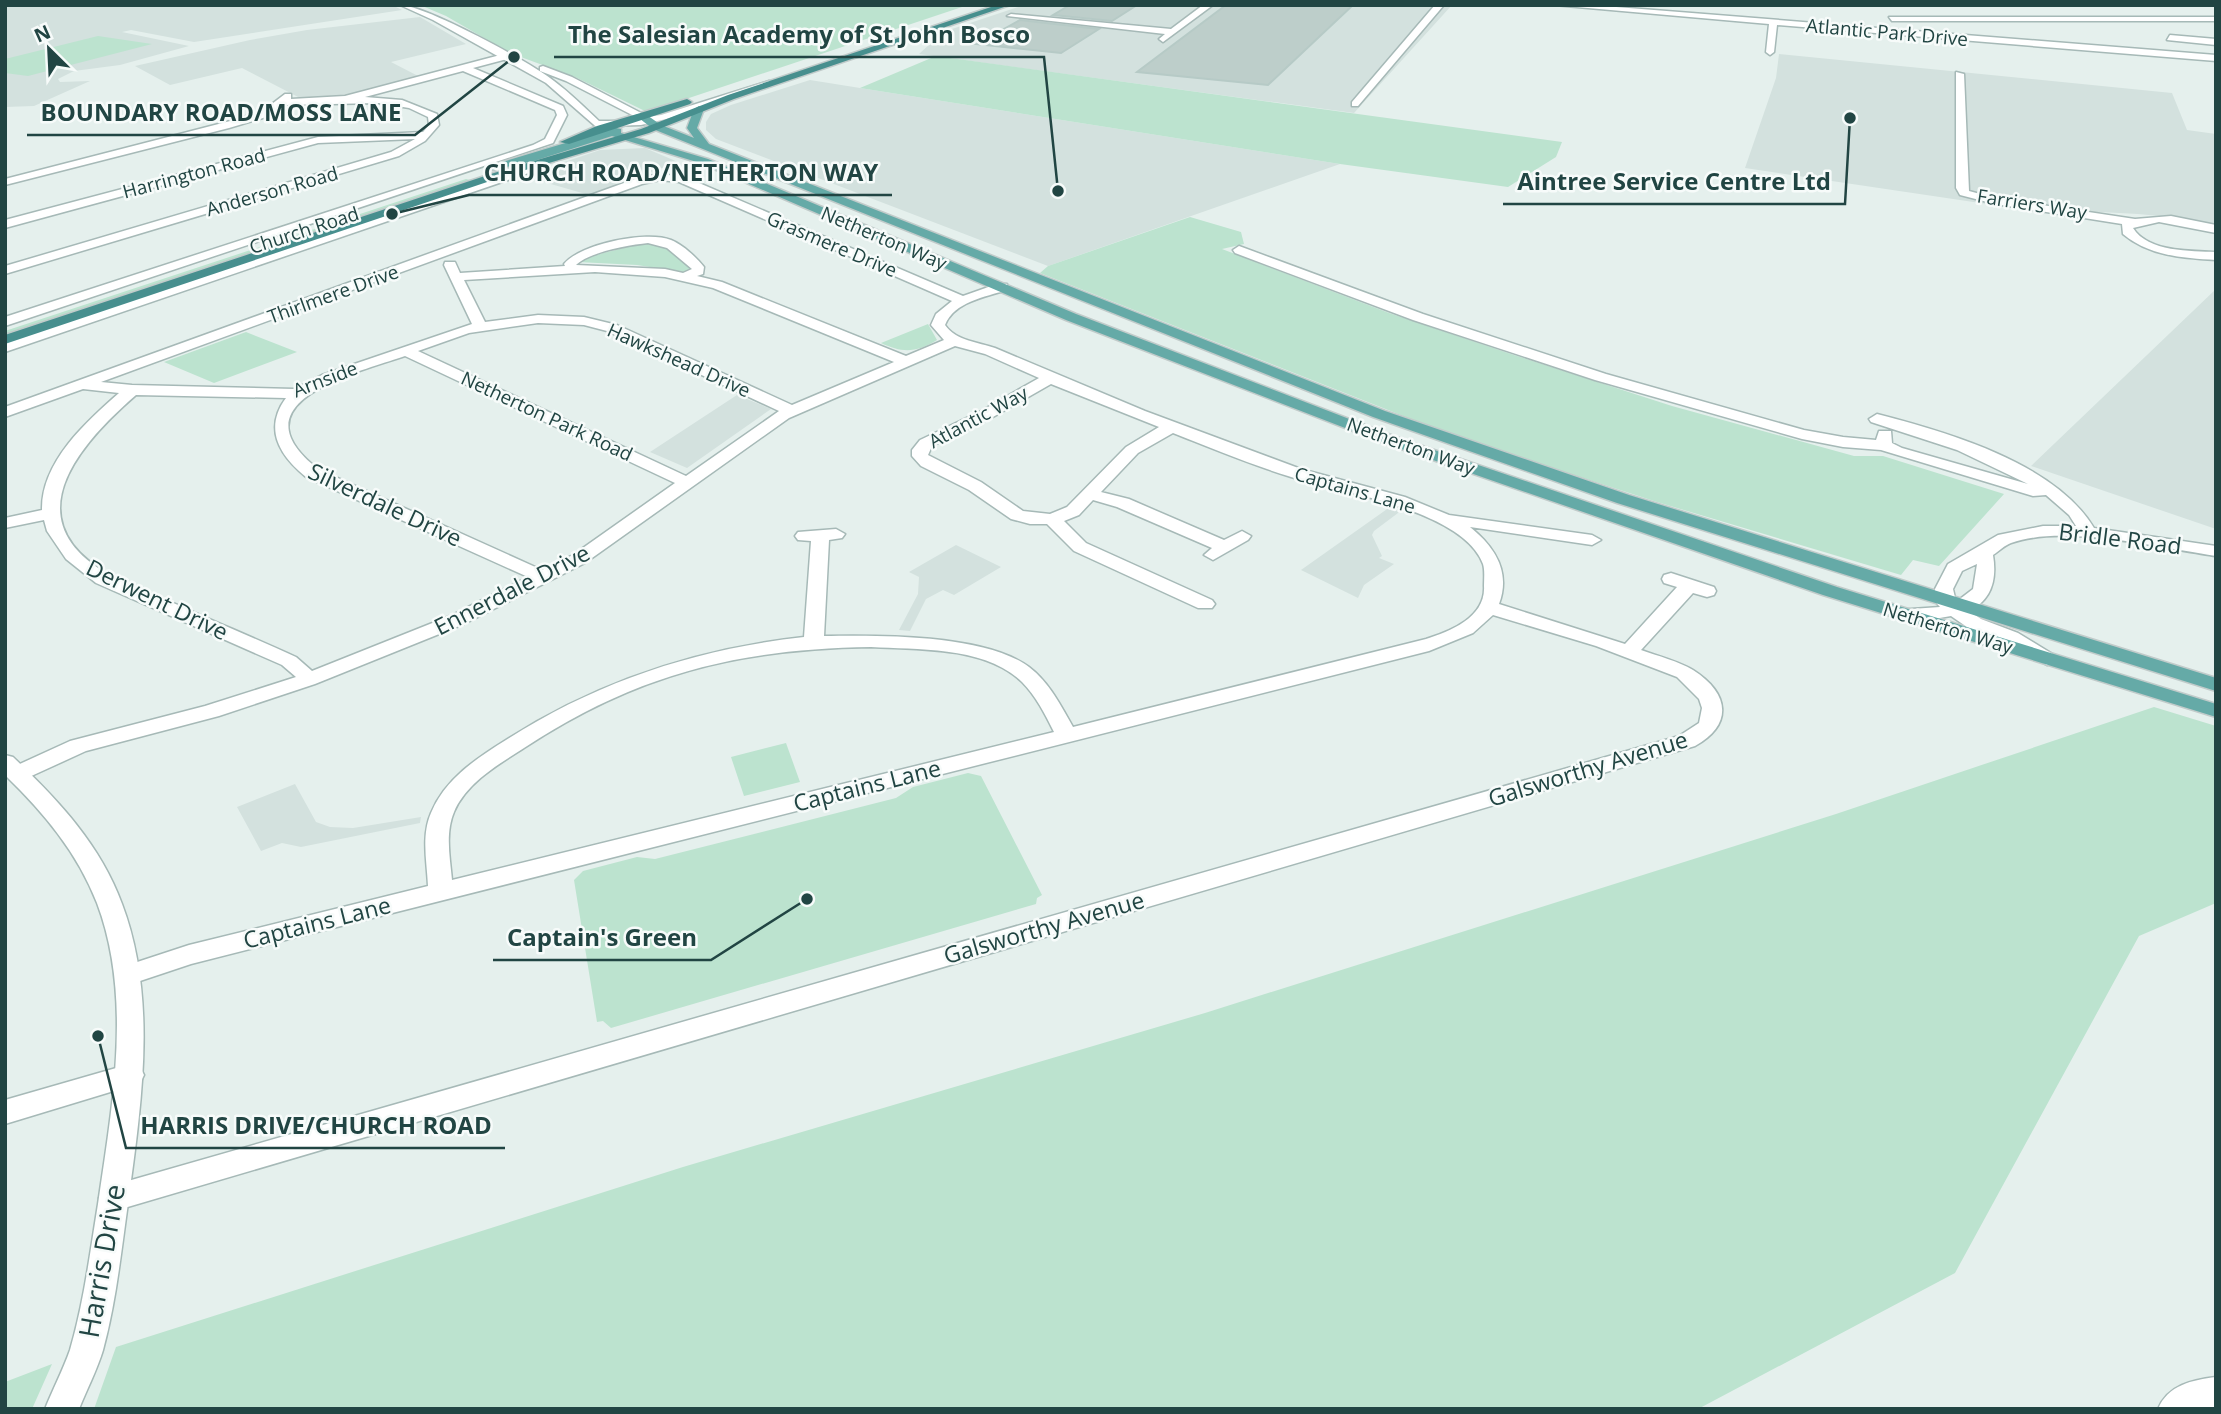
<svg xmlns="http://www.w3.org/2000/svg" width="2221" height="1414" viewBox="0 0 2221 1414" font-family="'Open Sans',sans-serif">
<style>
.built{fill:#d3e1de}
.green{fill:#bce3cf}
.building{fill:#bdceca;stroke:#b6cac6;stroke-width:2}
.lines{fill:none;stroke-linecap:round;stroke-linejoin:round}
.minor-casing{stroke:#a6b9b7;stroke-width:3}
.tertiary-casing{stroke:#a6b9b7;stroke-width:3}
.primary-casing{stroke:#c1cbca;stroke-width:3}
.trunk-casing{stroke:#c1cbca;stroke-width:3}
.minor{fill:#fff;fill-rule:evenodd}
.tertiary{fill:#fff;fill-rule:evenodd}
.primary{fill:#65aaa7;fill-rule:evenodd}
.trunk{fill:#478f8e;fill-rule:evenodd}
.labels{text-anchor:middle;stroke-width:5;stroke-linejoin:round;paint-order:stroke}
.far-street-label{font-size:19px;fill:#214543;stroke:#f7fbfa}
.street-label{font-size:23px;fill:#214543;stroke:#f7fbfa}
.near-street-label{font-size:28px;fill:#214543;stroke:#f7fbfa}
.leader{fill:none;stroke:#214543;stroke-width:2.5}
.callout-dot{fill:#214543;stroke:#f7fbfa;stroke-width:2.5}
.callout-label{font-size:24px;text-anchor:middle;font-weight:bold;fill:#214543;stroke:#f7fbfa;stroke-width:5;stroke-linejoin:round;paint-order:stroke}
</style>
<rect width="100%" height="100%" fill="#e5f0ed"/>
<!-- built -->
<path class="built" d="M 5,5 L 392,5 L 402,10 L 194,42 L 131,30 L 122,32 L 189,46 L 120,65 L 74,71 L 58,79 L 60,82 L 90,81 L 34,106 L 5,107 Z
M 1024,5 L 1452,5 L 1354,113 L 919,54 L 943,32 Z
M 420,17 L 466,44 L 391,62 L 420,77 L 337,98 L 302,99 L 242,68 L 170,85 L 135,66 L 250,40 L 307,30 Z
M 1779,54 L 2172,93 L 2187,130 L 2216,134 L 2216,226 L 2180,218 L 2138,214 L 2100,212 L 2088,219 L 1745,168 L 1776,78 Z
M 810,80 L 860,88 L 1340,164 L 1048,266 L 716,139 L 706,130 L 706,122 L 711,114 L 731,105 Z
M 645,148 L 678,162 L 589,195 L 523,176 L 600,150 Z
M 2216,289 L 2216,529 L 2031,466 Z
M 737,395 L 771,409 L 687,468 L 650,452 Z
M 1390,507 L 1402,510 L 1374,531 L 1372,535 L 1382,556 L 1379,558 L 1394,564 L 1364,585 L 1358,598 L 1301,570 Z
M 956,545 L 1001,567 L 954,595 L 943,590 L 926,599 L 910,631 L 899,630 L 918,594 L 919,577 L 909,572 Z
M 295,784 L 316,822 L 330,827 L 353,828 L 421,817 L 420,823 L 301,847 L 282,843 L 261,851 L 237,807 Z"/>
<!-- green -->
<path class="green" d="M 420,5 L 968,5 L 647,112 L 575,77 L 510,53 L 446,16 Z
M 98,36 L 152,44 L 28,76 L 5,73 L 5,59 Z
M 936,56 L 1562,142 L 1556,157 L 1508,187 L 1340,164 L 860,88 Z
M 466,179 L 474,181 L 5,337 L 5,331 Z
M 1190,217 L 1241,232 L 1244,244 L 1222,249 L 1389,313 L 1514,355 L 1672,406 L 1854,456 L 1883,456 L 2004,494 L 1939,566 L 1913,560 L 1901,575 L 1657,502 L 1454,436 L 1040,273 L 1048,266 Z
M 648,242 L 662,244 L 694,267 L 688,273 L 637,265 L 578,262 L 579,259 Z
M 928,324 L 937,340 C 916,353 902,353 881,343 Z
M 246,332 L 297,352 L 214,383 L 164,362 Z
M 2154,707 L 2216,726 L 2216,903 L 2139,936 L 1955,1273 L 1698,1409 L 94,1409 L 116,1347 L 683,1167 L 1205,1013 L 1836,814 Z
M 786,743 L 800,782 L 744,796 L 731,757 Z
M 968,773 L 981,776 L 1042,895 L 1037,898 L 1036,904 L 611,1028 L 603,1021 L 597,1022 L 574,880 L 583,871 L 637,857 L 655,859 L 896,798 L 913,787 Z
M 52,1364 L 32,1409 L 5,1409 L 5,1382 Z"/>
<!-- building -->
<path class="building" d="M 1070,5 L 1137,5 L 1112,21 L 1053,15 Z
M 1226,5 L 1353,5 L 1268,85 L 1137,72 Z
M 1020,20 L 1037,22 L 1099,29 L 1061,53 L 977,44 Z"/>
<g class="lines">
<defs>
<path id="minor" d="M 1203,5 L 1213,5 L 1163,42 L 1159,39 L 1165,34 L 1007,16 L 1011,14 L 1171,29 Z
M 1435,5 L 1444,5 L 1358,106 L 1352,106 L 1352,102 Z
M 1554,5 L 1591,5 L 2216,55 L 2216,61 L 1777,25 L 1774,52 L 1770,55 L 1766,52 L 1769,24 Z
M 1889,17 L 2216,17 L 2216,21 L 1892,21 Z
M 2170,35 L 2216,39 L 2216,45 L 2167,40 Z
M 504,54 L 508,57 L 507,59 L 473,68 L 563,106 L 567,115 L 553,143 L 5,326 L 5,317 L 533,145 L 545,139 L 557,115 L 555,110 L 463,71 L 365,97 L 402,100 L 437,114 L 439,125 L 425,141 L 399,156 L 5,274 L 5,266 L 391,152 L 415,139 L 318,143 L 5,228 L 5,220 L 318,137 L 423,132 L 429,125 L 428,117 L 409,108 L 379,103 L 285,105 L 263,118 L 229,128 L 5,185 L 5,179 L 238,119 L 264,110 L 285,94 L 291,94 L 291,99 L 345,96 Z
M 1956,72 L 1964,74 L 1969,191 L 1995,198 L 2135,219 L 2171,216 L 2216,225 L 2216,233 L 2159,222 L 2133,228 C 2148,252 2191,251 2216,252 L 2216,260 C 2183,258 2149,256 2123,234 L 2122,224 L 1995,204 L 1960,195 L 1956,188 Z
M 531,162 L 539,162 L 546,167 L 5,352 L 5,343 L 531,166 Z
M 660,174 L 685,177 L 963,296 L 997,284 L 1007,284 L 1007,290 C 985,297 954,302 945,325 C 956,341 978,342 995,348 L 1145,411 L 1301,469 L 1405,497 L 1449,515 L 1592,535 L 1601,540 L 1592,545 L 1470,527 C 1495,547 1511,572 1499,604 L 1625,644 L 1677,587 L 1664,583 L 1662,579 L 1664,575 L 1671,573 L 1714,587 L 1716,591 L 1714,595 L 1707,597 L 1693,593 L 1641,650 C 1658,656 1678,661 1693,670 C 1729,693 1734,724 1695,746 L 114,1211 L 103,1207 L 99,1198 L 103,1189 L 114,1185 L 1679,736 L 1699,723 L 1702,708 L 1699,699 L 1677,677 L 1596,646 L 1493,615 L 1473,633 L 1429,651 L 191,964 L 128,985 L 119,982 L 115,975 L 119,968 L 189,945 L 428,886 C 427,862 421,836 431,813 C 445,779 477,758 506,740 C 598,681 696,649 804,637 L 811,541 L 798,540 L 795,536 L 798,532 L 836,529 L 845,534 L 842,538 L 829,540 L 824,636 C 878,635 985,634 1029,667 C 1049,682 1061,706 1073,727 L 1426,639 C 1451,631 1486,617 1484,586 C 1484,579 1485,570 1483,564 C 1463,510 1339,492 1288,476 C 1249,464 1211,448 1173,433 L 1138,453 L 1101,492 L 1129,499 L 1224,540 L 1242,531 L 1251,536 L 1248,540 L 1213,560 L 1204,555 L 1212,548 L 1117,507 L 1093,500 L 1079,515 L 1064,521 L 1086,543 L 1212,600 L 1215,604 L 1212,608 L 1198,608 L 1074,551 L 1047,524 L 1030,524 L 1011,519 L 969,490 L 921,466 L 912,456 L 912,450 L 920,440 L 981,411 L 1039,378 L 985,354 L 955,346 L 789,418 L 585,563 L 464,624 L 315,684 L 219,716 L 86,751 L 27,778 L 19,780 L 11,778 L 8,773 L 11,768 L 70,741 L 205,706 L 296,677 L 282,665 L 96,583 L 66,559 L 47,531 L 44,520 L 5,528 L 5,518 L 42,510 C 41,462 86,422 119,393 L 83,389 L 5,417 L 5,407 L 635,179 ZM 660,180 L 679,182 L 952,301 L 936,314 L 931,325 L 944,340 L 906,356 L 722,282 L 697,276 L 703,274 L 704,267 C 696,257 683,245 671,240 C 647,230 580,244 564,264 L 565,266 L 460,273 L 455,262 L 445,262 L 444,265 L 472,324 L 322,375 L 294,389 L 132,385 L 101,382 L 642,184 ZM 648,243 L 667,248 L 692,269 L 683,273 L 665,269 L 576,265 C 589,252 629,245 648,243 ZM 595,272 L 665,277 L 713,288 L 894,362 L 792,405 L 617,325 L 584,317 L 538,315 L 485,322 L 464,280 ZM 538,323 L 584,325 L 607,331 L 779,411 L 686,476 L 418,351 L 469,333 ZM 405,356 L 675,483 L 573,555 L 542,570 L 318,469 C 232,402 356,373 405,356 ZM 1051,384 L 1159,427 L 1126,447 L 1067,507 L 1050,514 L 1023,511 L 981,482 L 928,455 L 932,446 L 993,417 ZM 136,395 L 286,398 C 263,429 280,456 306,477 L 528,577 L 450,616 L 312,671 L 296,657 C 254,638 211,620 169,601 C 150,593 129,586 110,575 C 13,521 77,446 136,395 ZM 871,647 C 918,650 985,646 1022,682 C 1036,696 1045,714 1054,732 L 452,880 C 450,858 445,833 454,812 C 466,783 499,764 524,748 C 636,674 738,649 871,647 Z
M 1239,246 L 1423,314 L 1606,374 L 1804,430 L 1843,437 L 1876,440 L 1879,431 L 1891,431 L 1892,443 L 1902,448 L 2028,484 L 1957,450 L 1871,422 L 1869,419 L 1877,414 C 1947,432 2055,463 2094,528 L 2216,546 L 2216,556 C 2160,548 2064,524 2011,543 C 2005,545 1999,551 1993,555 C 1997,579 1992,600 1969,611 L 1981,619 L 2018,633 L 2054,655 L 2057,659 L 2054,663 L 2047,665 L 2004,641 L 1967,627 L 1951,616 L 1928,620 L 1897,618 L 1894,614 L 1897,610 L 1940,607 L 1935,601 L 1935,589 L 1948,564 L 1998,535 L 2043,526 L 2076,526 L 2069,515 L 2046,495 L 2033,496 L 1881,450 L 1843,447 L 1802,439 L 1595,380 L 1413,320 L 1235,253 L 1233,250 ZM 1977,564 L 1973,589 L 1956,602 L 1953,589 L 1962,571 Z
M 130,1064 L 140,1067 L 144,1075 L 140,1083 L 5,1124 L 5,1100 Z
M 2216,1377 L 2216,1409 L 2158,1409 C 2168,1385 2192,1380 2216,1377 Z"/>
<path id="tertiary" d="M 400,5 C 425,5 532,63 554,81 C 570,93 584,107 599,121 L 620,121 L 661,115 L 769,81 L 777,83 L 666,119 L 641,125 L 605,126 L 605,130 L 601,131 L 546,83 L 433,20 Z
M 543,66 L 572,77 L 645,115 L 636,117 L 566,81 L 540,71 L 540,67 Z
M 5,755 L 13,757 C 58,800 100,844 122,904 C 158,999 141,1106 128,1203 C 121,1253 116,1302 103,1350 C 97,1370 87,1389 79,1409 L 45,1409 C 53,1389 63,1370 70,1350 C 84,1302 90,1253 98,1204 C 112,1107 133,998 97,903 C 77,852 44,813 5,775 Z"/>
<path id="primary" d="M 699,106 L 704,109 L 697,128 L 709,144 L 1385,411 L 1629,495 L 2216,678 L 2216,691 L 1617,503 L 1373,417 L 653,129 L 635,115 L 644,113 L 661,125 L 694,138 L 687,128 L 694,109 Z
M 601,125 L 621,129 L 621,133 L 627,135 L 708,159 L 1076,314 L 1396,437 L 1837,587 L 2216,704 L 2216,717 L 1823,595 L 1384,443 L 1066,320 L 700,163 L 612,136 L 534,161 L 492,170 L 486,167 L 602,132 L 596,128 Z"/>
<path id="trunk" d="M 997,5 L 1010,5 L 734,99 L 649,133 L 502,177 L 5,344 L 5,335 L 494,173 L 641,129 L 728,95 Z
M 687,99 L 692,102 L 690,104 L 569,144 L 560,142 L 597,126 Z"/>
</defs>
<!-- minor casing -->
<use href="#minor" class="minor-casing"/>
<!-- tertiary casing -->
<use href="#tertiary" class="tertiary-casing"/>
<!-- primary casing -->
<use href="#primary" class="primary-casing"/>
<!-- trunk casing -->
<use href="#trunk" class="trunk-casing"/>
<!-- minor -->
<use href="#minor" class="minor"/>
<!-- tertiary -->
<use href="#tertiary" class="tertiary"/>
<!-- primary -->
<use href="#primary" class="primary"/>
<!-- trunk -->
<use href="#trunk" class="trunk"/>
</g>
<g class="labels">
<!-- far-street labels -->
<g class="far-street-label">
<text transform="translate(1887 32) rotate(5)" y="7">Atlantic Park Drive</text>
<text transform="translate(194 173) rotate(-15)" y="7">Harrington Road</text>
<text transform="translate(272 191) rotate(-16)" y="7">Anderson Road</text>
<text transform="translate(2032 204) rotate(9)" y="7">Farriers Way</text>
<text transform="translate(304 230) rotate(-18)" y="7">Church Road</text>
<text transform="translate(884 238) rotate(23)" y="7">Netherton Way</text>
<text transform="translate(832 244) rotate(23)" y="7">Grasmere Drive</text>
<text transform="translate(333 294) rotate(-20)" y="7">Thirlmere Drive</text>
<text transform="translate(679 360) rotate(24)" y="7">Hawkshead Drive</text>
<text transform="translate(325 379) rotate(-21)" y="7">Arnside</text>
<text transform="translate(547 416) rotate(25)" y="7">Netherton Park Road</text>
<text transform="translate(978 417) rotate(-28)" y="7">Atlantic Way</text>
<text transform="translate(1411 446) rotate(20)" y="7">Netherton Way</text>
<text transform="translate(1355 490) rotate(16)" y="7">Captains Lane</text>
<text transform="translate(1948 628) rotate(17)" y="7">Netherton Way</text>
</g>
<!-- street labels -->
<g class="street-label">
<text transform="translate(385 505) rotate(25)" y="8">Silverdale Drive</text>
<text transform="translate(2120 539) rotate(7)" y="8">Bridle Road</text>
<text transform="translate(512 590) rotate(-27)" y="8">Ennerdale Drive</text>
<text transform="translate(157 600) rotate(26)" y="8">Derwent Drive</text>
<text transform="translate(1588 769) rotate(-17)" y="8">Galsworthy Avenue</text>
<text transform="translate(867 786) rotate(-14)" y="8">Captains Lane</text>
<text transform="translate(317 923) rotate(-14)" y="8">Captains Lane</text>
<text transform="translate(1044 928) rotate(-16)" y="8">Galsworthy Avenue</text>
</g>
<!-- near-street labels -->
<g class="near-street-label">
<text transform="translate(102 1261) rotate(-80)" y="10">Harris Drive</text>
</g>
</g>
<!-- callouts -->
<path class="leader" d="M1058 191L1044 57H554M514 57L415 135H27M392 214L469 195H892M1850 118L1845 204H1503M807 899L711 960H493M98 1036L126 1148H505"/>
<g class="callout-dot">
<circle cx="1058" cy="191" r="7"/>
<circle cx="514" cy="57" r="7"/>
<circle cx="392" cy="214" r="7"/>
<circle cx="1850" cy="118" r="7"/>
<circle cx="807" cy="899" r="7"/>
<circle cx="98" cy="1036" r="7"/>
</g>
<g class="callout-label">
<text x="799" y="43">The Salesian Academy of St John Bosco</text>
<text x="221" y="121">BOUNDARY ROAD/MOSS LANE</text>
<text x="681" y="181">CHURCH ROAD/NETHERTON WAY</text>
<text x="1674" y="190">Aintree Service Centre Ltd</text>
<text x="602" y="946">Captain's Green</text>
<text x="316" y="1134">HARRIS DRIVE/CHURCH ROAD</text>
</g>
<!-- border -->
<rect width="2221" height="1414" fill="none" stroke="#214543" stroke-width="14"/>
<!-- north arrow -->
<g transform="translate(49 49) rotate(336)" stroke="#f7fbfa" stroke-width="5" paint-order="stroke">
<path d="M0-5L12 26L0 18L-12 26Z" fill="#214543"/>
<text y="-10" font-size="19" font-weight="bold" text-anchor="middle" fill="#214543">N</text>
</g>
</svg>
